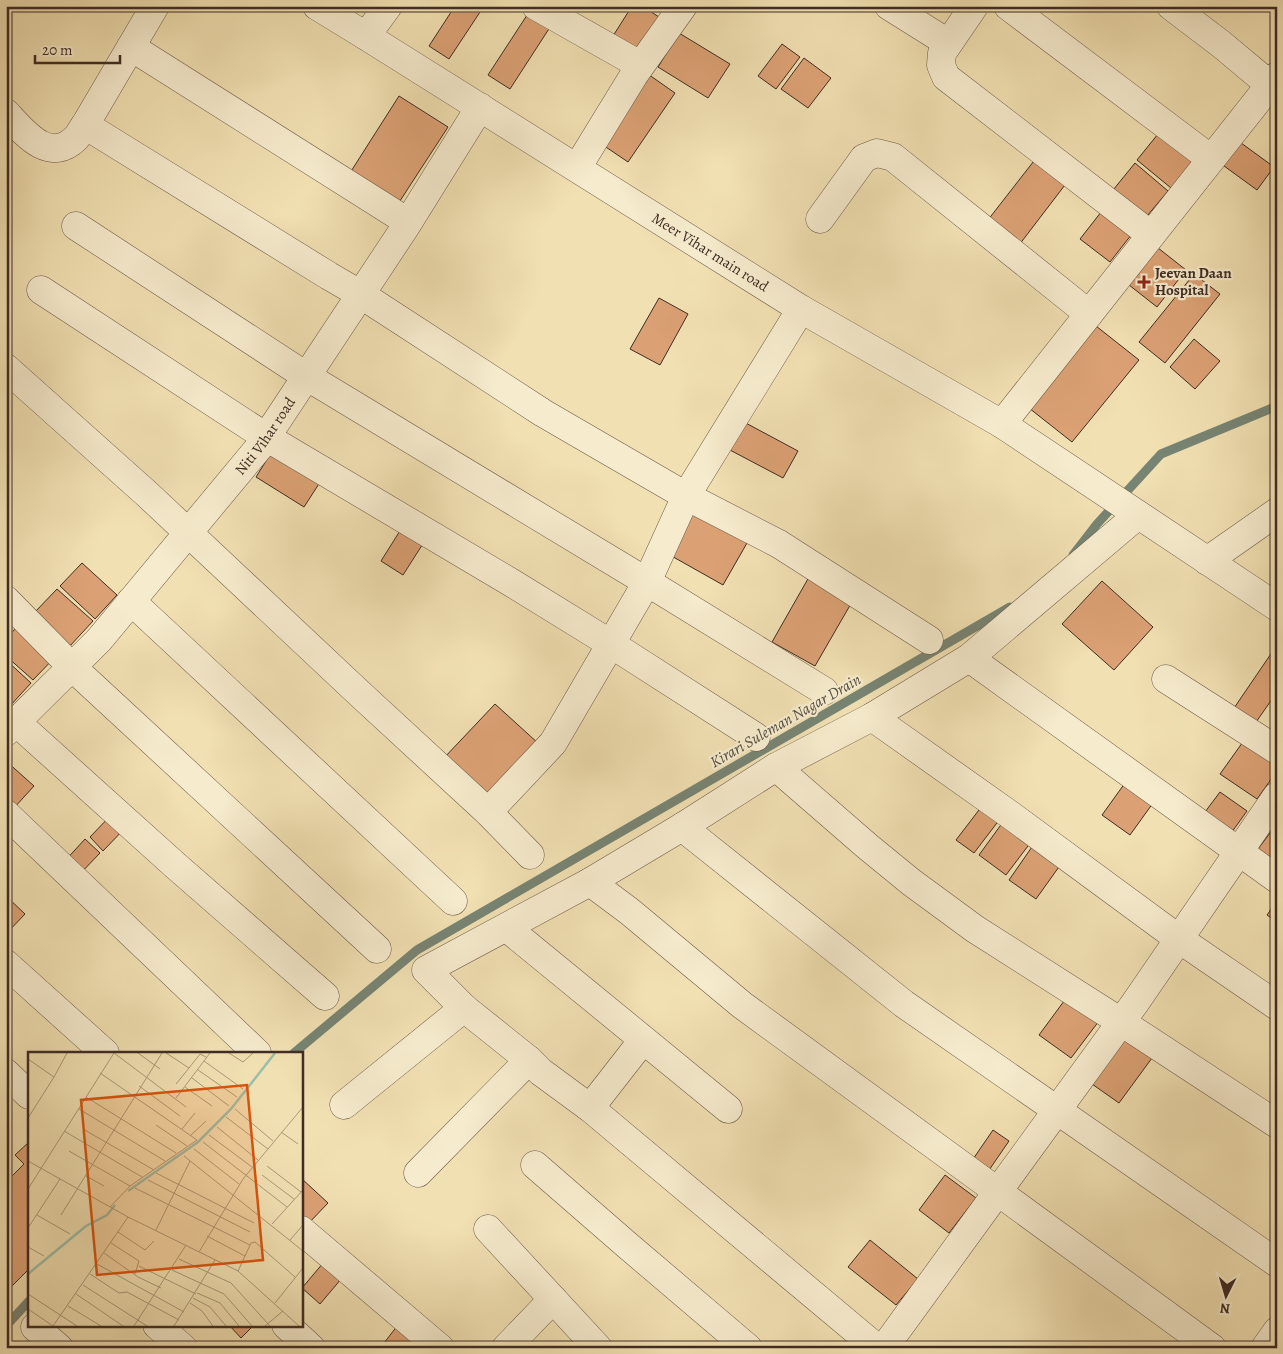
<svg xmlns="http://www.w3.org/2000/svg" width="1283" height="1354" viewBox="0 0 1283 1354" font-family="Alegreya,serif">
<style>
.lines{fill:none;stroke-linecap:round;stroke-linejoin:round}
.stream{stroke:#778473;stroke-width:9}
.building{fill:#dba174;stroke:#3f2c24}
.minor-casing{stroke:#6c5948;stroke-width:29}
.minor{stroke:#f6ebcd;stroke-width:28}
.poi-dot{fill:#8f2418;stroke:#f6ebcd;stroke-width:2}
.labels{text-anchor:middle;stroke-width:4.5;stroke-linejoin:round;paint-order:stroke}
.street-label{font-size:15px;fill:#3f2c24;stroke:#f6ebcd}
.poi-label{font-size:15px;font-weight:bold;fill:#3f2c24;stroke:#f6ebcd;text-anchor:start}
.water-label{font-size:16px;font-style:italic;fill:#565045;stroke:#f6ebcd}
.inset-river{fill:none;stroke:#9cbea7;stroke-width:2.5}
.inset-road{fill:none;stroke:#aa9879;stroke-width:1}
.view{fill:#d7540e;fill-opacity:0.15;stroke:#d7540e;stroke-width:2.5}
.inset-edge{fill:none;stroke:#3f2c24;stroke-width:2.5}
</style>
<rect width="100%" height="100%" fill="#f1e0b2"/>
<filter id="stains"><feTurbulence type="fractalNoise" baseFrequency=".004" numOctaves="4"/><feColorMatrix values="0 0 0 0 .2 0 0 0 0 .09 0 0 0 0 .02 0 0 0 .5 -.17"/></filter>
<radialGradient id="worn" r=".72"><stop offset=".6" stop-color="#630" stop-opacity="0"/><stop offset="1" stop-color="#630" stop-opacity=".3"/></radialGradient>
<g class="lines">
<!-- stream -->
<path class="stream" d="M 1073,555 L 1097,524 L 1161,454 L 1277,406
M 294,1053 L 417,950 L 1010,607
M 6,1326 L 29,1301"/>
</g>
<!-- building -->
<path class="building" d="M 455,6 L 484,6 L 449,59 L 429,46 Z
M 533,6 L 554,21 L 510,89 L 488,75 Z
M 632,6 L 642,6 L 659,17 L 637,51 L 613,36 Z
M 679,33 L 730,64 L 708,98 L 658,67 Z
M 782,44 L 800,57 L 776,89 L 758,76 Z
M 804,58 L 831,78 L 808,108 L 781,89 Z
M 645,72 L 675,93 L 628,162 L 597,141 Z
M 399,96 L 448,127 L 396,207 L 348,176 Z
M 1162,129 L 1196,157 L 1171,188 L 1137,160 Z
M 1237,140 L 1274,167 L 1257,190 L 1220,163 Z
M 1037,157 L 1068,181 L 1016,249 L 984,225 Z
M 1135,163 L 1168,191 L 1142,222 L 1109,195 Z
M 1105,207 L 1135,230 L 1110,262 L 1080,239 Z
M 1153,244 L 1186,270 L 1157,307 L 1124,281 Z
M 1194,274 L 1220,294 L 1165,363 L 1139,342 Z
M 659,298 L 688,314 L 660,365 L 630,349 Z
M 1096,326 L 1139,360 L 1072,442 L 1029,408 Z
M 1194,339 L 1220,361 L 1195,389 L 1170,367 Z
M 742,421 L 798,451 L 783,478 L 728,449 Z
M 276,445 L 324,476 L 304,507 L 256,477 Z
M 696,505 L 751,536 L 723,585 L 668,554 Z
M 403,526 L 426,539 L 403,575 L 381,561 Z
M 82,563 L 117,595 L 95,619 L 60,586 Z
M 813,570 L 856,595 L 815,666 L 772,642 Z
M 1102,581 L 1153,627 L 1114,670 L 1062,624 Z
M 57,589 L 93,621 L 69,647 L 33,614 Z
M 22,621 L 58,654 L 33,680 L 6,656 L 6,639 Z
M 1277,645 L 1277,692 L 1254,725 L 1232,711 Z
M 6,660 L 31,683 L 9,707 L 6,705 Z
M 495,704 L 539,744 L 486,799 L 443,759 Z
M 1245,739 L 1277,761 L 1277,771 L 1257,799 L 1220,774 Z
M 6,761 L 34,786 L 13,809 L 6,803 Z
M 1125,783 L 1153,803 L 1130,835 L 1102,815 Z
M 1220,792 L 1247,811 L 1229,836 L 1202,816 Z
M 982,806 L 1000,819 L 974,853 L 956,840 Z
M 113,813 L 127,826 L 103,851 L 90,837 Z
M 1003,822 L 1031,842 L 1006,875 L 979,855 Z
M 1276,825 L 1277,825 L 1277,869 L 1255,853 Z
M 85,839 L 100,853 L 77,877 L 63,863 Z
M 1034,844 L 1061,864 L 1036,899 L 1009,880 Z
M 6,896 L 25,914 L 6,934 Z
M 1277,901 L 1277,922 L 1267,915 Z
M 1067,997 L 1099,1021 L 1071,1058 L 1039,1035 Z
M 1126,1038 L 1152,1058 L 1119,1103 L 1092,1084 Z
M 993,1130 L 1009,1141 L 985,1176 L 969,1165 Z
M 29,1142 L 29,1269 L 6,1292 L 6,1182 L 24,1164 L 15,1155 Z
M 945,1175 L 976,1198 L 949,1233 L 919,1210 Z
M 301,1178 L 328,1203 L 307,1225 L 301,1220 Z
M 870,1240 L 918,1279 L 896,1305 L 848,1267 Z
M 324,1262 L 342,1278 L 320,1304 L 302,1288 Z
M 229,1325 L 254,1325 L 241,1338 Z
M 398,1325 L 418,1342 L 413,1348 L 380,1348 Z"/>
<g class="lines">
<defs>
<g id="minor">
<path id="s1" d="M 317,6 L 366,36 L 801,309 L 1002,424 L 1277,607"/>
<path d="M 536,6 L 640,65"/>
<path d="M 889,6 L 948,43"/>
<path d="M 974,6 L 942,53 L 941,65 L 946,77 L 1151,235"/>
<path d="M 1008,6 L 1211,159"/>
<path d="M 1171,6 L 1221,44 L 1270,85"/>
<path d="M 366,36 L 388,6"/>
<path d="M 131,47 L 408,222"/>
<path d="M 6,113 C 24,132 49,165 76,138 C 79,135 82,129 85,125 L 155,6"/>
<path d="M 85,125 L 329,276 L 360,294 L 543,413 L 686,496 L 779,544 L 929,640"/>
<path d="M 577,168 L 634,75 L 683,6"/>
<path d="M 820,219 L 864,158 L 877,153 L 893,157 L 1089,314"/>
<path d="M 76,226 L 306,376 L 647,582 L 824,691"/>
<path d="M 41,290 L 266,437 L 512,583 L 611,644 L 756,737"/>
<path d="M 6,368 L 147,494 L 360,694 L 488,812 L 530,855"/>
<path d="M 1002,424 L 1277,76"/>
<path d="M 1207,561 L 1277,512"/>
<path d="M 6,600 L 72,667 L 377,949"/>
<path d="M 131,601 L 453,901"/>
<path d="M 969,658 L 1277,879"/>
<path d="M 1166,679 L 1277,750"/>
<path d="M 872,717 L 1009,814 L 1179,939 L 1277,1006"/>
<path d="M 16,722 L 176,866 L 325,996"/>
<path id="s2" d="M 6,732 L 99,640 L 261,445 L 404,229 L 480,107"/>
<path d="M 776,767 L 867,846 L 911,882 L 975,929 L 1121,1022 L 1277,1124"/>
<path d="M 488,812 L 553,743 L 647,582 L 686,496 L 801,309"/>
<path d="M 6,814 L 257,1053"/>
<path d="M 682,827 L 904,1004 L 1277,1263"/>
<path d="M 590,882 L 629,911 L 742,1005 L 1212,1348"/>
<path d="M 507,928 L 728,1109"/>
<path d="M 6,964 L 105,1053"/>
<path d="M 6,1073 L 29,1095"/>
<path d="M 344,1105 L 464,1008"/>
<path d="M 590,1108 L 643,1040"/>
<path d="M 535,1165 L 627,1245 L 748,1348"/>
<path d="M 418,1173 L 529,1060"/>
<path d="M 488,1229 L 598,1348"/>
<path d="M 301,1230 L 440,1348"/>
<path d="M 157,1325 L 183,1348"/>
<path d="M 286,1325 L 311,1348"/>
<path d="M 35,1327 L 59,1348"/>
<path d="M 506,1348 L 553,1299"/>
<path d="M 877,1348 L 590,1108 L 541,1072 L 529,1060 L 464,1008 L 426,970 L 590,882 L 682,827 L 776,767 L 872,717 L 969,658 L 1138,515"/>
<path d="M 884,1348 L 1135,1003 L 1277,796"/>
<path d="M 1265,1348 L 1277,1331"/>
</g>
</defs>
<!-- minor casing -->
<use href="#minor" class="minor-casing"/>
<!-- minor -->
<use href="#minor" class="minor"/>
</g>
<!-- markers -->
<path class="poi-dot" d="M1141.5 274.5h5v5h5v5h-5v5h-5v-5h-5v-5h5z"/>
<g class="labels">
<!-- street labels -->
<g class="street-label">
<text dy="5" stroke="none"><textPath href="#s1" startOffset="464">Meer Vihar main road</textPath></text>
<text dy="5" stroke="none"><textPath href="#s2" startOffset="394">Niti Vihar road</textPath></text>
</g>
<!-- poi labels -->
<g class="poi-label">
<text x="1155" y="278">Jeevan Daan<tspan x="1155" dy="17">Hospital</tspan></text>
</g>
<!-- water labels -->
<g class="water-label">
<text transform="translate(785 720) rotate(-30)" y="6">Kirari Suleman Nagar Drain</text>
</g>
</g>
<!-- overview -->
<g transform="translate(28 1052)">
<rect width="275" height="275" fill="#f1e0b2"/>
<path class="inset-river" d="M 100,139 L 170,90 L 203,57 L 247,1M 0,222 L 58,174 L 79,163 L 87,153"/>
<path class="inset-road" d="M 86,1 L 158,55M 110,1 L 132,17M 138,1 L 161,16 L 172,2 L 178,5M 201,1 L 215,10 L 225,1M 0,7 L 26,25 L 39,1M 176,9 L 215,37M 170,18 L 209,45M 72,21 L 169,88 L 102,134 L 82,155M 164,26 L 201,54M 148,32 L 161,16M 111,34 L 152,64M 157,35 L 184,54M 58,45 L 148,101M 148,46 L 182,1M 51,57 L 137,109M 207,57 L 245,89M 198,65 L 240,97M 0,66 L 26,25M 128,73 L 159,94M 189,75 L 230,108M 55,77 L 126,118M 154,77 L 167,61M 36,79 L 114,125M 253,80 L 270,92M 163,83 L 178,69M 181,83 L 224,115M 175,90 L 259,155M 166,97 L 211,132M 41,99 L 102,134M 156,104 L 275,199M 0,109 L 100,165 L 210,219 L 271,274M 239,114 L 273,140M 128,121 L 226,171M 234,123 L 266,147M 58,124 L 76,134M 120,128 L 222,180M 107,136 L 222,193M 0,137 L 86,1M 9,163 L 42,182M 33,163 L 134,1M 244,172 L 275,138M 0,176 L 32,127M 128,178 L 162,109M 90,180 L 117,198 L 126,189M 179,184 L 217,204M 262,188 L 275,173M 83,191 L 111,209 L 107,222M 0,195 L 16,204M 171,200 L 215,127 L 275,55M 76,201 L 110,225 L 133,236M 151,207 L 203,231 L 242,274M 69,212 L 156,260M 111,214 L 168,242M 144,218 L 196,242 L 224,274M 210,219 L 223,191 L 227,190 L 267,225M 62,222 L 91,241 L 99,240 L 151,268M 55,233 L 119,274M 169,241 L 192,251 L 211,274M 0,242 L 49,274M 48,242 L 95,274M 165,246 L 182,255 L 198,274M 162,251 L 174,259 L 185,274M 247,251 L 275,216M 40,254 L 73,274M 0,257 L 25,274M 25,274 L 100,165M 106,274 L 158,193M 146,274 L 187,208M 237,274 L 255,259"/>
<path class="view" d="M 219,33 L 235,208 L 69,223 L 53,48 Z"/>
<rect width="275" height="275" class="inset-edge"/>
</g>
<!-- margin -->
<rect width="1283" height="1354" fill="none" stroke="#f1e0b2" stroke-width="25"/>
<rect x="8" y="8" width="1268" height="1339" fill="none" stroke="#3f2c24" stroke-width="2.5"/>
<rect x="12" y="12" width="1258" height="1329" fill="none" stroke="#3f2c24"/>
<!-- north arrow -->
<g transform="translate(1226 1296) rotate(185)" stroke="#f6ebcd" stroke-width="4" paint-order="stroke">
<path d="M0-4L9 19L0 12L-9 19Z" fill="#3f2c24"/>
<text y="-8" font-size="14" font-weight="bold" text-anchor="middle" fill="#3f2c24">N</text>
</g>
<!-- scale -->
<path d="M35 55v8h85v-8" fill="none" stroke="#3f2c24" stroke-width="2.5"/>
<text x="42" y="55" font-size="15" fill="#3f2c24" stroke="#f6ebcd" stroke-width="4" paint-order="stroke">20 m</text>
<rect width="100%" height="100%" filter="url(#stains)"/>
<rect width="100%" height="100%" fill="url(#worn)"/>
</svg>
